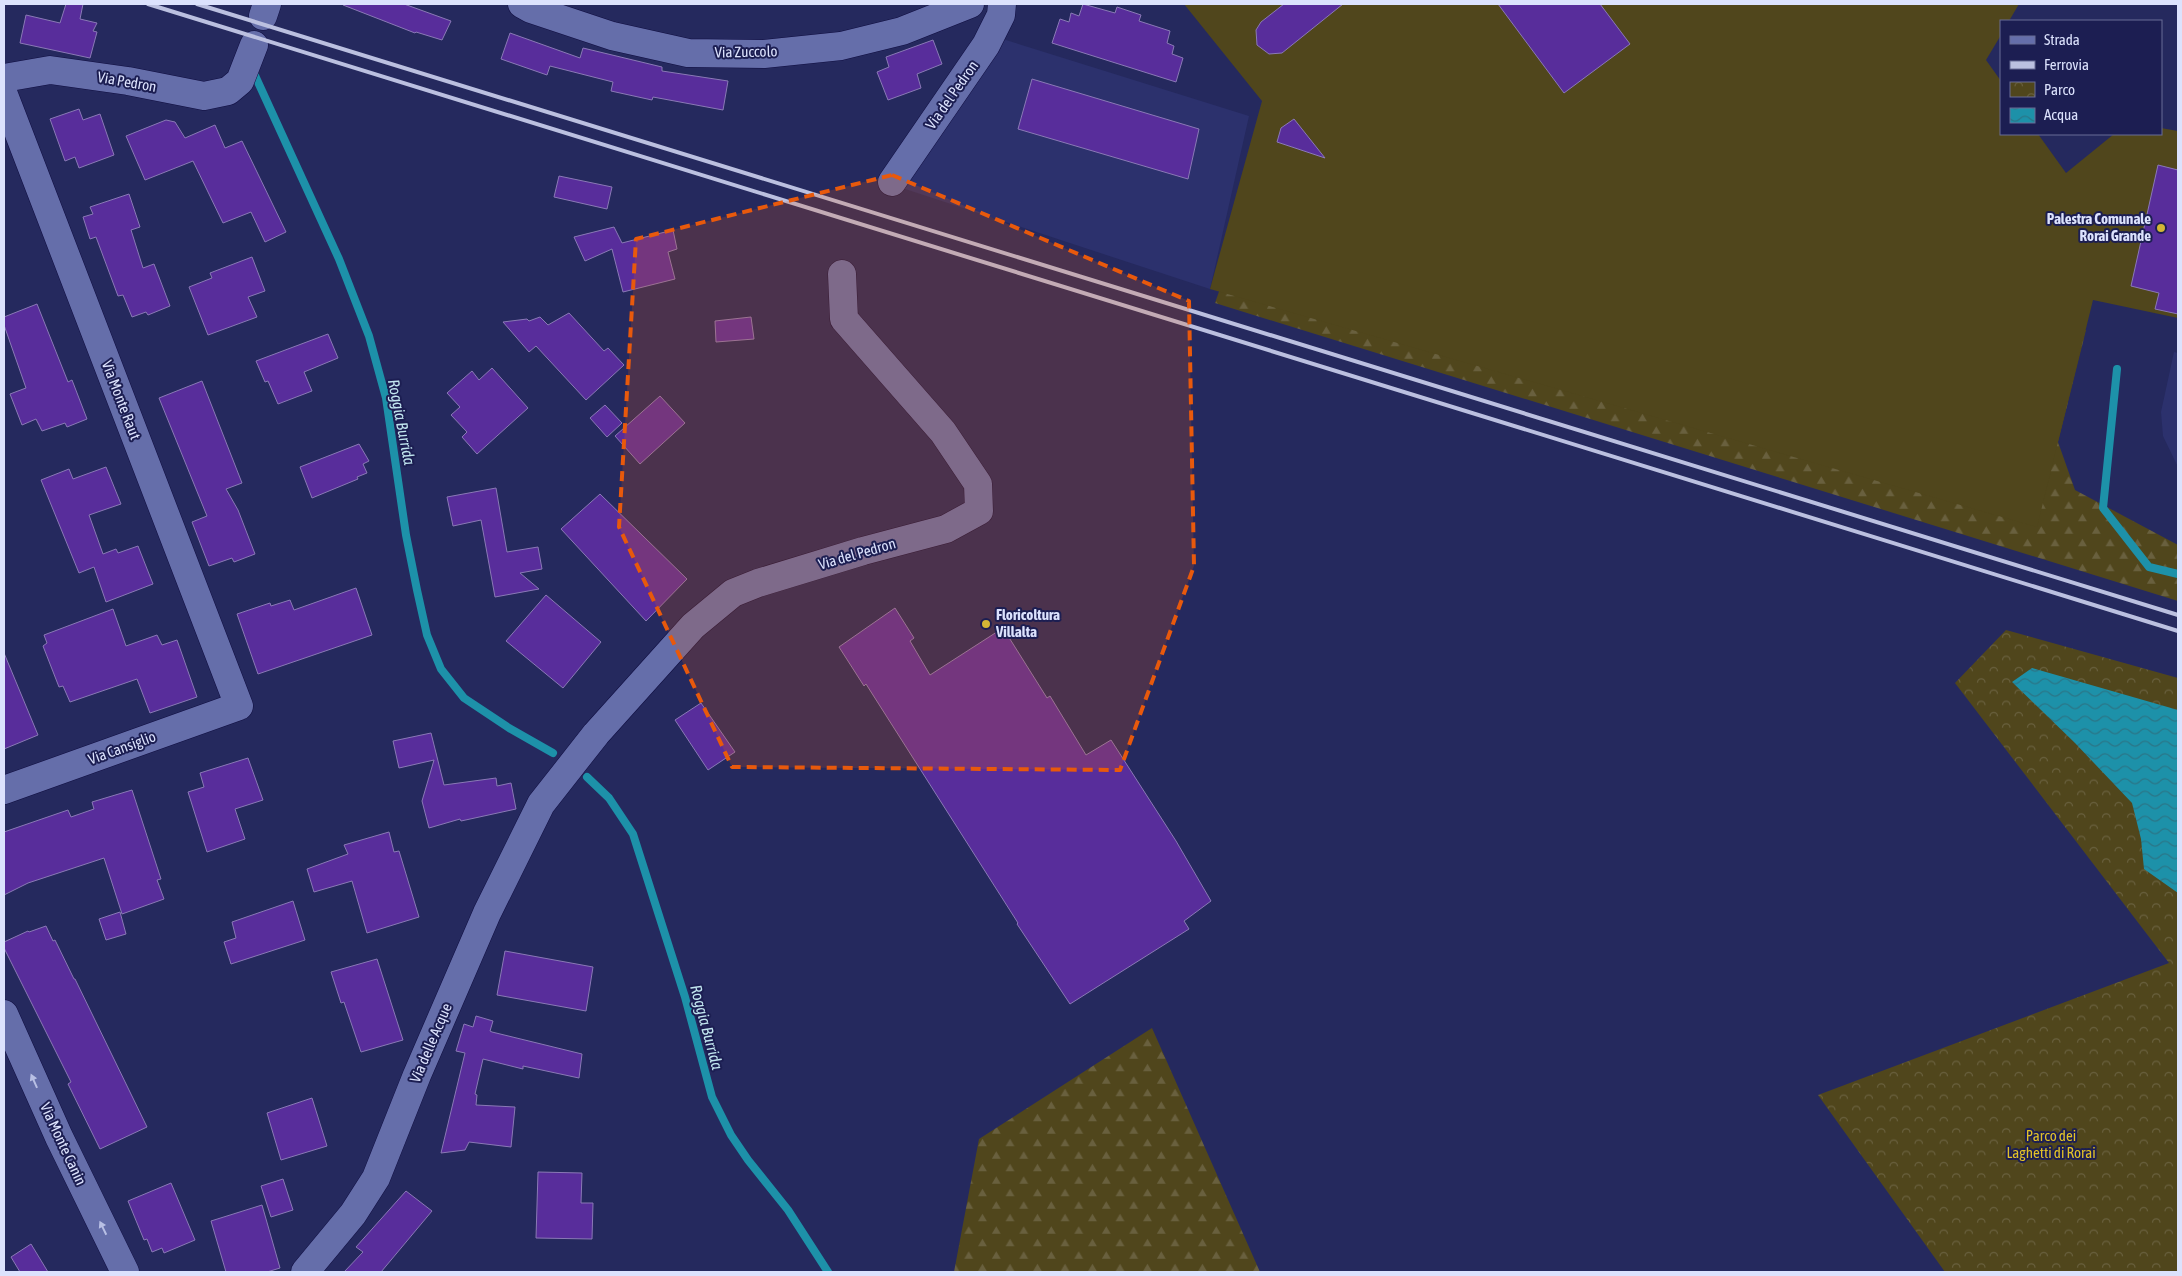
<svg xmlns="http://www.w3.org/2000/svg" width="2182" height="1276" viewBox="0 0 2182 1276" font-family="'Asap Condensed',sans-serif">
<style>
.built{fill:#2c316d}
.forest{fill:url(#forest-firs)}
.park{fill:url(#park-crowns)}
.garden{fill:#50461c}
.water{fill:url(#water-waves)}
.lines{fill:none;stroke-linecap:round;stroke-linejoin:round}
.stream{stroke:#1d91a9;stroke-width:8}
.building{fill:#582d9b;stroke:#8a79b6}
.minor-casing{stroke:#100e41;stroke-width:29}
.minor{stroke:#656eaa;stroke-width:28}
.rail{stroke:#bbc0e0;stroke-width:4}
.oneway{fill:#b8bfe4}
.marked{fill:#e8590c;fill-opacity:0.2;stroke:#e8590c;stroke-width:4;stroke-dasharray:10 6;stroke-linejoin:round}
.poi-dot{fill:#d3b635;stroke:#1c1e52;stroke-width:2}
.labels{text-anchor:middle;stroke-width:4;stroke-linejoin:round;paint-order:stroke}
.street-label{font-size:15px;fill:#dce2fd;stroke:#1c1e52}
.poi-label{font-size:15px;font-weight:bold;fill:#dce2fd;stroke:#1c1e52;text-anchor:end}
.park-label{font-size:15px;fill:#e2c228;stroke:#1c1e52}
.water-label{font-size:16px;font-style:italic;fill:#c1e5ef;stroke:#1c1e52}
</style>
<defs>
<pattern id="forest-firs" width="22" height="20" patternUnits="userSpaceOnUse" patternTransform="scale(1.25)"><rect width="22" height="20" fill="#50461c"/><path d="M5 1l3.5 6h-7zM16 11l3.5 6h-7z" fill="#69603e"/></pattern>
<pattern id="park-crowns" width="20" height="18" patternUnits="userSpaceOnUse" patternTransform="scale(1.25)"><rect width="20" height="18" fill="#50461c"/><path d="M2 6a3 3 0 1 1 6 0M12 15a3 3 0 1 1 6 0" fill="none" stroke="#69603e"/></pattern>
<pattern id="water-waves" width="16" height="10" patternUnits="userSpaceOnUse" patternTransform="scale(1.25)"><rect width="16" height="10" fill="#1d91a9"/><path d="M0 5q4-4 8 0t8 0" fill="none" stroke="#2a7688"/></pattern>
</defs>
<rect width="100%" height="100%" fill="#25295e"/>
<!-- built -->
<path class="built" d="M 996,37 L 1249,116 L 1210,289 L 899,187 Z
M 2174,352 L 2178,353 L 2178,467 L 2163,436 L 2161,412 Z"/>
<!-- forest -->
<path class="forest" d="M 1223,280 L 2086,330 L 2058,442 L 2075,490 L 2178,545 L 2178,601 L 1215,303 Z
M 1152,1028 L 1260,1272 L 954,1272 L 979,1139 Z"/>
<!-- park -->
<path class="park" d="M 2006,630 L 2178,678 L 2178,1272 L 1945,1272 L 1818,1095 L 2169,963 L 1955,683 Z"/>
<!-- garden -->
<path class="garden" d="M 1184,4 L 2019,4 L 2009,21 L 2001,21 L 2001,35 L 1986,60 L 2001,81 L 2001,134 L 2038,134 L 2066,173 L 2114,134 L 2161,134 L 2161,128 L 2178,131 L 2178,318 L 2093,300 L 2037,527 L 1210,289 L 1262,101 Z"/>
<!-- water -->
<path class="water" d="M 2032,668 L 2178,710 L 2178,893 L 2144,869 L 2141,839 L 2132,803 L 2075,743 L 2012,682 Z"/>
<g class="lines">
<!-- stream -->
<path class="stream" d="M 252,69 L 339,259 L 369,336 L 386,398 L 406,535 L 417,590 L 427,635 L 441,669 L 464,698 L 509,728 L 553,753
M 2117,369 L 2103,508 L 2149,567 L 2178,574
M 587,777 L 609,798 L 633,834 L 685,997 L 712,1097 L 731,1135 L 748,1160 L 788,1210 L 828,1272"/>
</g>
<!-- building -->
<path class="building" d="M 66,4 L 83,4 L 80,19 L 97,23 L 93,31 L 97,32 L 90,58 L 20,43 L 26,15 L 60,23 Z
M 343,4 L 404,4 L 451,21 L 442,40 L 416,32 L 415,33 L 343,5 Z
M 1083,4 L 1115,13 L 1117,7 L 1141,15 L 1139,21 L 1170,31 L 1167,43 L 1174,46 L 1172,54 L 1183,58 L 1176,82 L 1052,43 L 1060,19 L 1069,22 L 1071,13 L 1079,16 Z
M 1284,4 L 1343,4 L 1282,53 L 1269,54 L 1257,45 L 1256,30 L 1261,22 Z
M 1498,4 L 1600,4 L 1630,44 L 1564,93 Z
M 510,33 L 580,58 L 583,48 L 662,67 L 662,71 L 728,81 L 723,110 L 653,97 L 652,100 L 611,91 L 613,82 L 550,66 L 547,75 L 501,59 Z
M 933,40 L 942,64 L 917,74 L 921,88 L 888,100 L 877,72 L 889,67 L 886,57 Z
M 1032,79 L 1199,129 L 1188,179 L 1018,129 Z
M 79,109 L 83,120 L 100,114 L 114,155 L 79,168 L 75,157 L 65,161 L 50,119 Z
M 1294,119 L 1325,158 L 1277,142 L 1281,128 Z
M 166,120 L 175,122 L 185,138 L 215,125 L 225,148 L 242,141 L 286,232 L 265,242 L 251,212 L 223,223 L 193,161 L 145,180 L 126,136 Z
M 2158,165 L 2178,170 L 2178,314 L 2155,309 L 2159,293 L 2131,286 Z
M 559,176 L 612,187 L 607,209 L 554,197 Z
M 129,194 L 140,227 L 131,230 L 143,268 L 154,264 L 170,306 L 148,315 L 146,312 L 132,317 L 123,295 L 118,296 L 96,237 L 90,239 L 83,217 L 93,214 L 90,207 Z
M 614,227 L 622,243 L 673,230 L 677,249 L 668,252 L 675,279 L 623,292 L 612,249 L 585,261 L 574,237 Z
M 252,257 L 265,291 L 248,297 L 257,317 L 208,335 L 189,287 L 212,278 L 210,273 Z
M 37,304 L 68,382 L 72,380 L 87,419 L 67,427 L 65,423 L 42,431 L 36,419 L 22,425 L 10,394 L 26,388 L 4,325 L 4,317 Z
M 569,313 L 604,351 L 608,348 L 624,365 L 586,400 L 536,346 L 529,352 L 503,322 L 527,319 L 529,321 L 540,317 L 548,325 Z
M 751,317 L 754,339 L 716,342 L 715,321 Z
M 328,334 L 338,358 L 304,372 L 312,391 L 278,404 L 268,381 L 265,382 L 256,361 Z
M 492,368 L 528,408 L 477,454 L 462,437 L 467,432 L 451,415 L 460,407 L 447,393 L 472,371 L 479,380 Z
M 202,381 L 242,483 L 226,489 L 238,510 L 255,554 L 234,562 L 232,558 L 209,566 L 192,522 L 207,516 L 159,398 Z
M 660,396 L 685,423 L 640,464 L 615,436 Z
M 605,405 L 622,423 L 607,437 L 590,418 Z
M 359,444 L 369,461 L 363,464 L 367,473 L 357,477 L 358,479 L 312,498 L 300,467 Z
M 106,467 L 121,504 L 89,515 L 103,554 L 116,549 L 118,553 L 138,546 L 153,584 L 106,602 L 94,567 L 79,573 L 41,480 L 69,469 L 73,479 Z
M 496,488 L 507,552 L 538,547 L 542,569 L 520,573 L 539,589 L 495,597 L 481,520 L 453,526 L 447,497 Z
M 600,494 L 687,579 L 646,621 L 561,529 Z
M 356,588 L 372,635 L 258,674 L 237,614 L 270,603 L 271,606 L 290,600 L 294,610 Z
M 546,595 L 601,642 L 563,688 L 506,641 Z
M 895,608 L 914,638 L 910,641 L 930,675 L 1003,628 L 1047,698 L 1050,696 L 1086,755 L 1111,740 L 1176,841 L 1211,901 L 1184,921 L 1189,929 L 1070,1004 L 1017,924 L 1018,923 L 866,684 L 864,686 L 839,647 Z
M 113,609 L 126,646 L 157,635 L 162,645 L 177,640 L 197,697 L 150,713 L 137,679 L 70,702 L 63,686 L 59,687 L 43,646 L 47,643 L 44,635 Z
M 4,653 L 38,735 L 4,749 Z
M 701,703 L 735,752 L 708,770 L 675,720 Z
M 431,733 L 444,785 L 496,778 L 497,786 L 511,783 L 516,809 L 461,821 L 460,819 L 429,828 L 422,801 L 434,760 L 399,768 L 393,741 Z
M 248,758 L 263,800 L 235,809 L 245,839 L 207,852 L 188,792 L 204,787 L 200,773 Z
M 132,790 L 161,879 L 157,880 L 164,899 L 122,914 L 104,858 L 28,883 L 4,895 L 4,832 L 68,810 L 71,817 L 94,809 L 92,802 Z
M 389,832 L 394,852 L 399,851 L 419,917 L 367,933 L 352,881 L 314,892 L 307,869 L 348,854 L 344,845 Z
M 293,901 L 305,940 L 231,964 L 224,942 L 236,938 L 232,922 Z
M 120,912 L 126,934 L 106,940 L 99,919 Z
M 46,926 L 53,941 L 55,940 L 74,979 L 75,979 L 147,1127 L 100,1149 L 68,1084 L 71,1082 L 4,948 L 4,942 L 28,931 L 29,932 Z
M 505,951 L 593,967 L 586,1011 L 497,995 Z
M 377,959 L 403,1040 L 361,1052 L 344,1002 L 341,1003 L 331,972 Z
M 476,1016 L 493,1021 L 490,1031 L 492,1032 L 582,1054 L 579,1078 L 523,1066 L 523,1069 L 483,1059 L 475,1094 L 477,1095 L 476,1105 L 515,1107 L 511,1147 L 469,1142 L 465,1150 L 441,1153 L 465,1053 L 456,1051 L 464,1024 L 473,1027 Z
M 312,1098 L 327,1146 L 281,1160 L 267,1113 Z
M 538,1172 L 582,1173 L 581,1203 L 593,1203 L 592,1239 L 536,1238 Z
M 283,1179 L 293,1210 L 271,1217 L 261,1186 Z
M 171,1183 L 195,1240 L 164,1253 L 162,1248 L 152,1252 L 147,1239 L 144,1240 L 128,1201 Z
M 406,1191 L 432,1211 L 381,1272 L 344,1272 L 363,1252 L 356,1247 Z
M 262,1205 L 280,1268 L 267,1272 L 226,1272 L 211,1221 Z
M 31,1244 L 48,1272 L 20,1272 L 11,1257 Z"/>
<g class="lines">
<defs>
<path id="minor" d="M 522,4 L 531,9 L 612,36 L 688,53 L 764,54 L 841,46 L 902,31 L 970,4
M 263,16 L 267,4
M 4,78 L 50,70 L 128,81 L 204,96 L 228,91 L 240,81 L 254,45
M 4,95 L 239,706 L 4,790
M 892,182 L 986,45 L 1001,15 L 1002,4
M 4,1014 L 59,1137 L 125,1272
M 305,1272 L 353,1214 L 376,1178 L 417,1075 L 487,913 L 541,804 L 596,734 L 693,626 L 733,593 L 758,583 L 863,551 L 946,529 L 979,511 L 978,484 L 943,432 L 844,319 L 842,274"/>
</defs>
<!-- minor casing -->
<use href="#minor" class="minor-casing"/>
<!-- minor -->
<use href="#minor" class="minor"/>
<!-- rail -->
<path class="rail" d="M 148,4 L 2178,631
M 197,4 L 2178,615"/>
</g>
<!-- one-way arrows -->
<defs><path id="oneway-solid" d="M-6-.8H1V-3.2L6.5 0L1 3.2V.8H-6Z" transform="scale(1.25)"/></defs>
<g class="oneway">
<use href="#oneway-solid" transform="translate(34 1081) rotate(-114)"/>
<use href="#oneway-solid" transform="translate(103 1228) rotate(-116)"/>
</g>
<!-- marked area -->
<path class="marked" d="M 892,175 L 1189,301 L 1194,566 L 1120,770 L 732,767 L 619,527 L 636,239 Z"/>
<!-- markers -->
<g class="poi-dot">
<circle cx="2161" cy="228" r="5"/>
<circle cx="986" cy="624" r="5"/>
</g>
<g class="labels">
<!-- street labels -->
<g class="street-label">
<text transform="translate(746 52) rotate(-1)" y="5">Via Zuccolo</text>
<text transform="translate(127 82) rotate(10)" y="5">Via Pedron</text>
<text transform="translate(952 95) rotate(-55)" y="5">Via del Pedron</text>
<text transform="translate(121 400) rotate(69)" y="5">Via Monte Raut</text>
<text transform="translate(857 554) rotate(-16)" y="5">Via del Pedron</text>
<text transform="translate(122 748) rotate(-20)" y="5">Via Cansiglio</text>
<text transform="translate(431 1043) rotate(-67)" y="5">Via delle Acque</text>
<text transform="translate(63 1144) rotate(65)" y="5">Via Monte Canin</text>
</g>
<!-- poi labels -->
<g class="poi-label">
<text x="2151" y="224">Palestra Comunale<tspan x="2151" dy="17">Rorai Grande</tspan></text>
<text x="996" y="620" text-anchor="start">Floricoltura<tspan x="996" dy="17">Villalta</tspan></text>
</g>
<!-- park labels -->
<g class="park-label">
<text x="2051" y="1141">Parco dei<tspan x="2051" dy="17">Laghetti di Rorai</tspan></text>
</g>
<!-- water labels -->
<g class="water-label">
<text transform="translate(402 422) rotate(79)" y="6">Roggia Burrida</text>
<text transform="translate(707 1027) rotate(75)" y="6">Roggia Burrida</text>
</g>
</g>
<!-- border -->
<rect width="2182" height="1276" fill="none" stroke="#dce2fd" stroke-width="10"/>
<!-- legend -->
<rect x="2000" y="20" width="162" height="115" fill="#1c1e52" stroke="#696c96"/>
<rect x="2010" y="36" width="25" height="8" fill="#656eaa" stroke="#696c96"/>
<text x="2044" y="45" font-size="15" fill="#dce2fd">Strada</text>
<rect x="2010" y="61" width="25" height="8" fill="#bbc0e0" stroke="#696c96"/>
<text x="2044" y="70" font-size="15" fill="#dce2fd">Ferrovia</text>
<rect x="2010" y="82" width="25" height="15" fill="url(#park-crowns)" stroke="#696c96"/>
<text x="2044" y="95" font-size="15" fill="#dce2fd">Parco</text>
<rect x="2010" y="108" width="25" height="15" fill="url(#water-waves)" stroke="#696c96"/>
<text x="2044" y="120" font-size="15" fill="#dce2fd">Acqua</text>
</svg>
